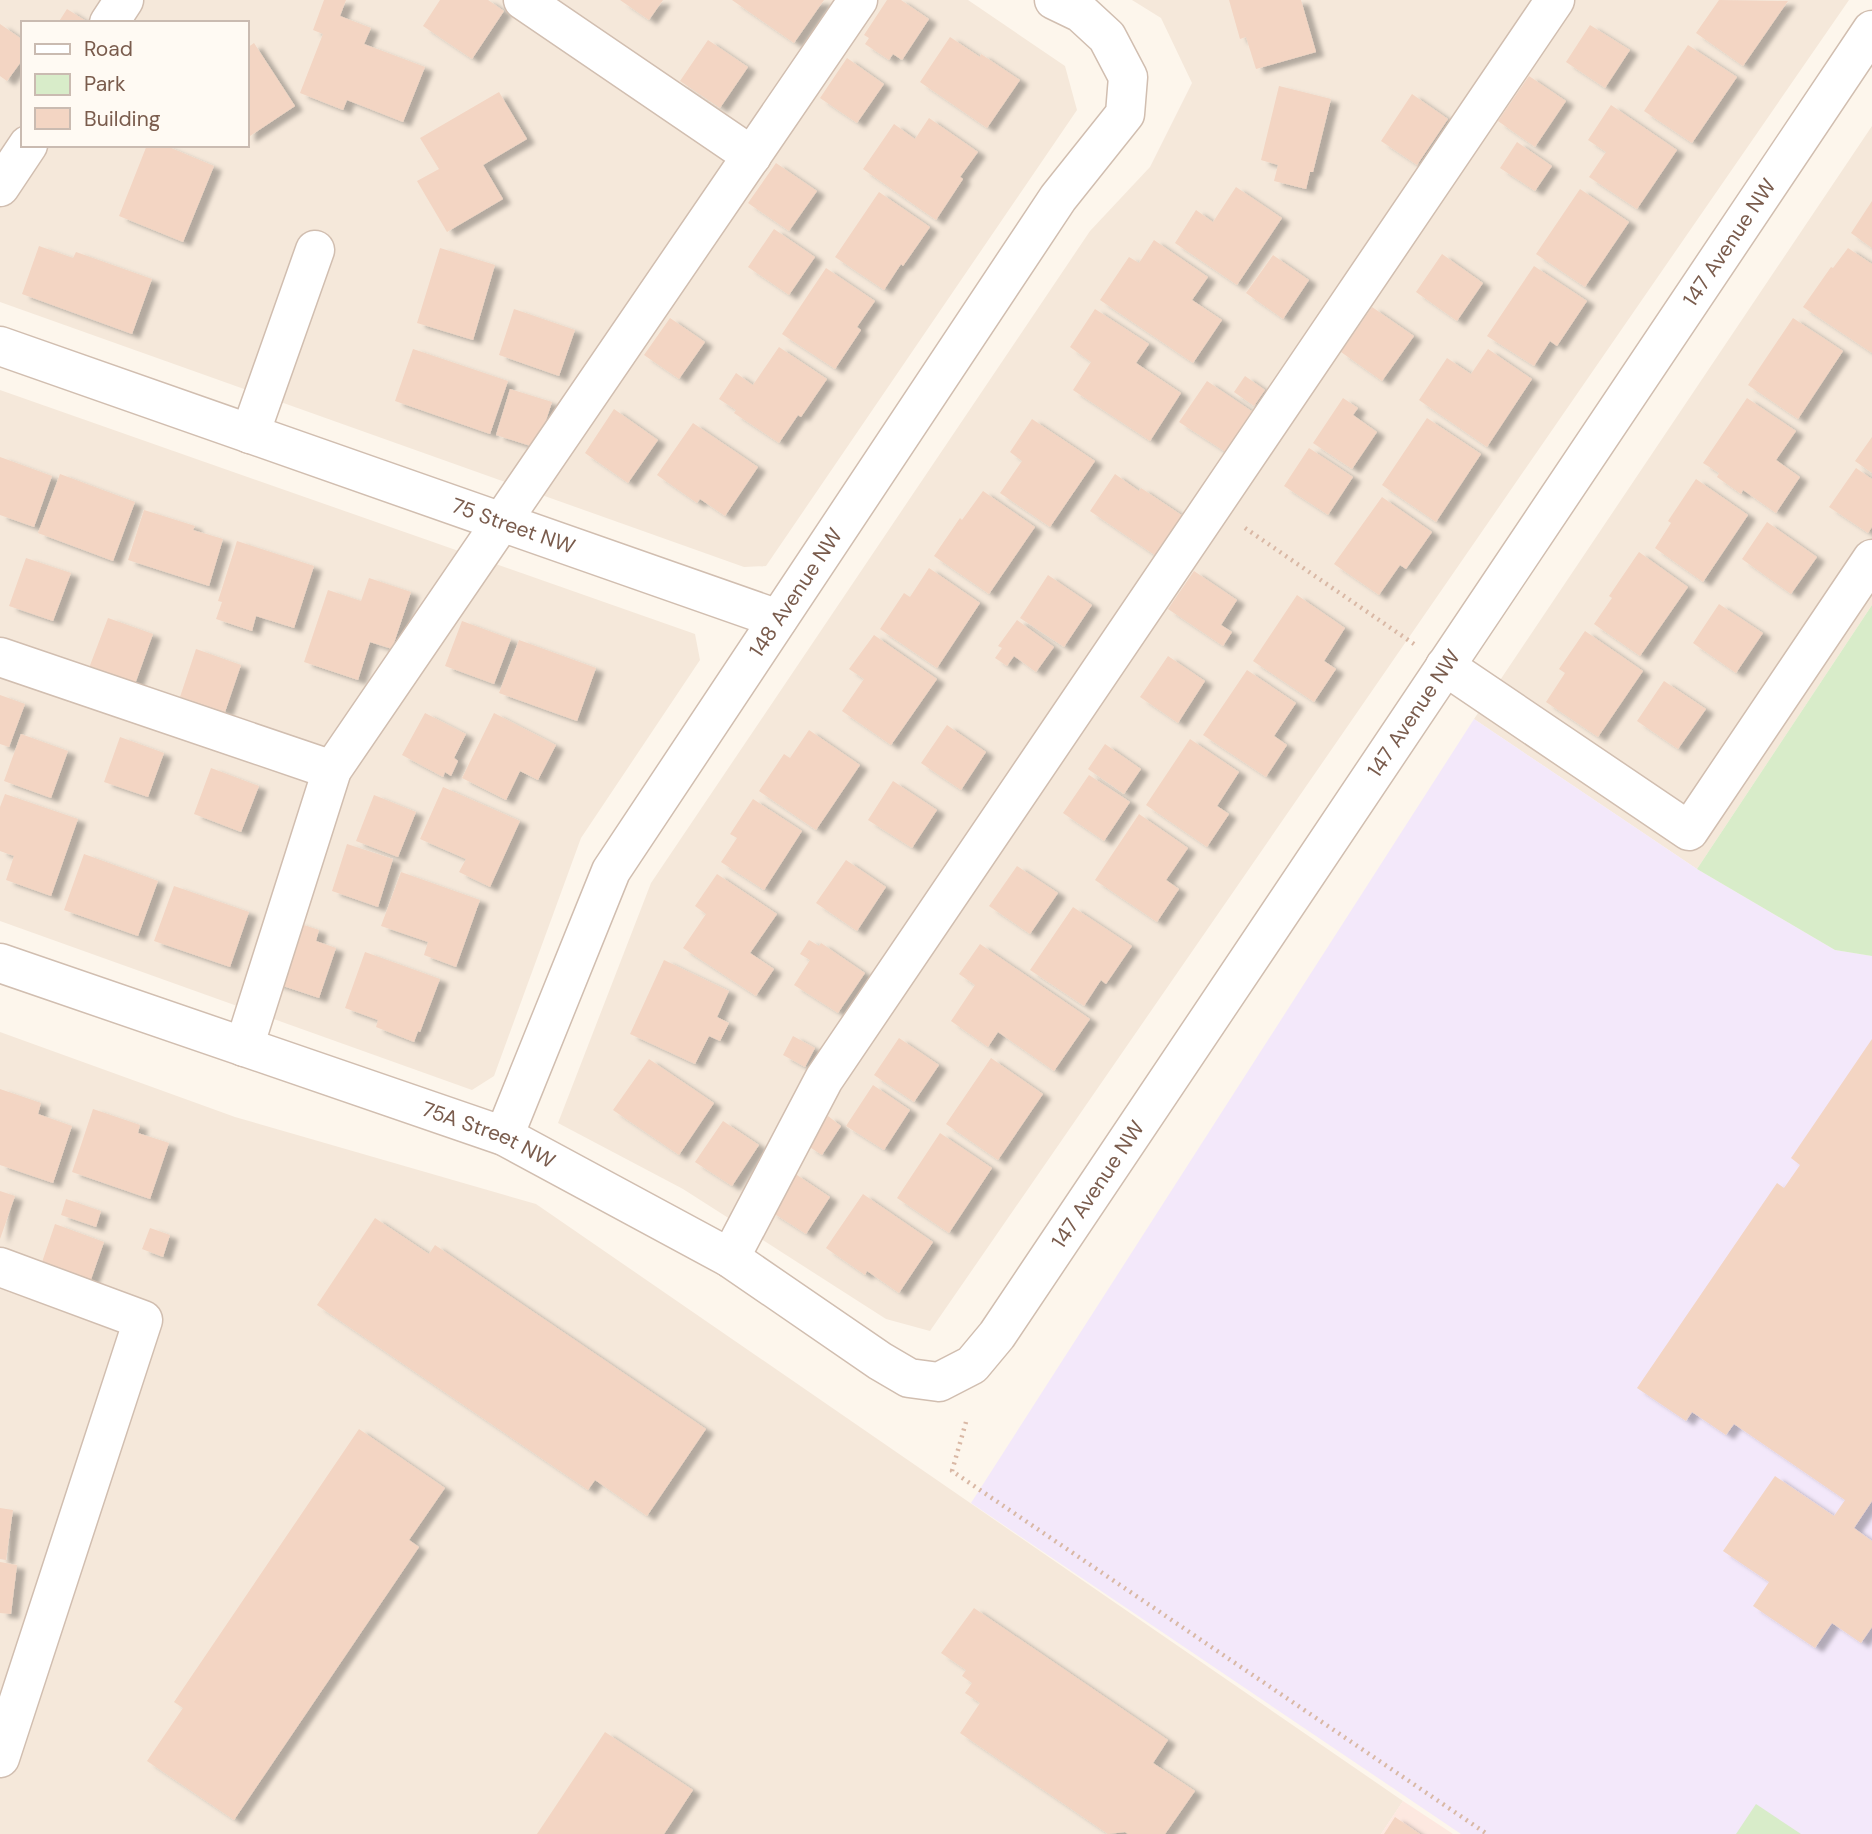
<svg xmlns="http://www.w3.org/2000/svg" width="1872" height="1834" viewBox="0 0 1872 1834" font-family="'DM Sans',sans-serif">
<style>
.residential{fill:#f5e8da;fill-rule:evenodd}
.commercial{fill:#fde8e0}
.education{fill:#f3e8fa}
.green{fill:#d8ecc9}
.building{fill:#f3d5c3;filter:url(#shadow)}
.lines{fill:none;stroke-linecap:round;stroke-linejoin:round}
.minor-casing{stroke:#d1beb0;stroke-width:41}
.path{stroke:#d9b8a5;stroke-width:4.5;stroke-dasharray:2 5;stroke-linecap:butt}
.minor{stroke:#fff;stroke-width:38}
.labels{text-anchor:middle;stroke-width:5;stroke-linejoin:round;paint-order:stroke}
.street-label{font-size:21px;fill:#7a5c4d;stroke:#fffaf3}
</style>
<defs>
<filter id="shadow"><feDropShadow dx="8" dy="4.5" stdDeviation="2" flood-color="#0004"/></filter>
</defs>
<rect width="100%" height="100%" fill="#fdf6ec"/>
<!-- residential -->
<path class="residential" d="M 0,0 L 968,0 L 1065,66 L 1077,110 L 766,566 L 744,567 L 0,302 ZM 23,23 L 247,23 L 247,145 L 23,145 Z
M 1132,0 L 1849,0 L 930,1331 L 886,1319 L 683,1189 L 558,1123 L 651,883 L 1090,231 L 1150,167 L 1192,83 L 1161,18 Z
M 1872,126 L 1872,605 L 1697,869 L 1474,719 Z
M 0,390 L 695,634 L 700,660 L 581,838 L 494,1076 L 472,1090 L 0,921 Z
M 0,1032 L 235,1117 L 536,1204 L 1403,1801 L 1381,1834 L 0,1834 Z"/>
<!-- commercial -->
<path class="commercial" d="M 1403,1801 L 1453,1834 L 1381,1834 Z"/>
<!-- education -->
<path class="education" d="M 1474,719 L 1697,869 L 1835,950 L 1872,956 L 1872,1834 L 1461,1834 L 971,1503 Z"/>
<!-- green -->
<path class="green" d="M 1872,605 L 1872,956 L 1835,950 L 1697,869 Z
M 1756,1804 L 1801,1834 L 1736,1834 Z"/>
<!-- building -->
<path class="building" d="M 324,0 L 346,0 L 340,16 L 371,28 L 364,44 L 425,67 L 403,122 L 347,100 L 343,110 L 300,93 L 323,34 L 313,30 Z
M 440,0 L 488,0 L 504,11 L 472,59 L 423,26 Z
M 620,0 L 663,0 L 649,20 Z
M 732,0 L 824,0 L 794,43 Z
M 887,0 L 901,0 L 929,19 L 902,60 L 893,54 L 889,60 L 865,44 L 869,38 L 864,35 Z
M 1229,0 L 1301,0 L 1316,52 L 1256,69 L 1246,37 L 1240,39 Z
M 1719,0 L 1788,1 L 1743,66 L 1696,33 Z
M 67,9 L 86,21 L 85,23 L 58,23 Z
M 0,24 L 23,40 L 23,59 L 7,81 L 0,76 Z
M 1590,25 L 1630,50 L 1605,88 L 1566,62 Z
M 950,37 L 980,57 L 981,54 L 1020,80 L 987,128 L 920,82 Z
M 708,40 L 748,67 L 720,108 L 680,81 Z
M 254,43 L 295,106 L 247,138 L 247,48 Z
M 1688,45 L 1737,77 L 1692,143 L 1644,111 Z
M 847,58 L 884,84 L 857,123 L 820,98 Z
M 1529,76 L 1566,101 L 1535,147 L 1498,121 Z
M 1279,86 L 1331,99 L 1313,172 L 1310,172 L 1306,189 L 1274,181 L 1278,165 L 1261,160 Z
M 499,92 L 527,139 L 483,165 L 503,199 L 447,232 L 417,181 L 439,169 L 420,138 Z
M 1412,94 L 1448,119 L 1417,165 L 1381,141 Z
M 1611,105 L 1677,150 L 1637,209 L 1589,177 L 1606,152 L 1588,140 Z
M 929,118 L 978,152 L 960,177 L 963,179 L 936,220 L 863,169 L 894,124 L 915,139 Z
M 1517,142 L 1552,166 L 1535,191 L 1500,168 Z
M 147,145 L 164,145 L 214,166 L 183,242 L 119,216 Z
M 776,163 L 817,191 L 789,231 L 748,203 Z
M 1236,187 L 1282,218 L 1237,285 L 1175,243 L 1196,210 L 1213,222 Z
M 1580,189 L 1629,222 L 1585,287 L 1536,254 Z
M 879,192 L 930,227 L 903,266 L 901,264 L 884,290 L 835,257 Z
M 1872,201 L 1872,248 L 1851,233 Z
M 774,229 L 815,257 L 789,295 L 748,267 Z
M 1154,240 L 1208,277 L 1192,300 L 1222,320 L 1193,363 L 1100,300 L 1129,257 L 1139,263 Z
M 39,246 L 73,258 L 76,252 L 152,279 L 132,334 L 22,294 Z
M 440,248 L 495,265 L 473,340 L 417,323 Z
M 1848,248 L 1872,264 L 1872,353 L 1803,307 L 1831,267 L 1833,268 Z
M 1442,254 L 1483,283 L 1457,321 L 1416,292 Z
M 1273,255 L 1309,280 L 1283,319 L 1246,293 Z
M 1534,266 L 1587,301 L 1557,346 L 1550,341 L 1534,366 L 1487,336 Z
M 826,268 L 875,301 L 857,327 L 861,330 L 835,369 L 782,334 Z
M 1372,307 L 1414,336 L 1382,381 L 1341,352 Z
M 514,309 L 575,330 L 559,376 L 499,355 Z
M 1095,309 L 1149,344 L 1136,363 L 1181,393 L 1150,441 L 1073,390 L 1091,362 L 1070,347 Z
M 670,318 L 705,342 L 679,379 L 644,355 Z
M 1793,318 L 1843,351 L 1798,419 L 1748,385 Z
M 779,347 L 827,379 L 801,417 L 798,415 L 779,443 L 734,413 L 736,410 L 719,399 L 736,373 L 753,385 Z
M 413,349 L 508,381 L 490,434 L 395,401 Z
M 1488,349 L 1532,379 L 1487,447 L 1419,400 L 1447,358 L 1471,374 Z
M 1245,376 L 1265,390 L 1254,406 L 1234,392 Z
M 1207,381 L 1253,412 L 1227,453 L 1179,422 Z
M 510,389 L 552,402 L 537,448 L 496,435 Z
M 1343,398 L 1358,408 L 1353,415 L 1377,432 L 1352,469 L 1313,443 Z
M 1747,398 L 1796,431 L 1776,460 L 1800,477 L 1776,513 L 1743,490 L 1741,494 L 1717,477 L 1719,473 L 1703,463 Z
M 614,409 L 658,440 L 628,483 L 585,453 Z
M 1427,418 L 1481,454 L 1436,522 L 1382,485 Z
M 1032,419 L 1095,461 L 1050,527 L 1000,493 L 1022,461 L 1010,452 Z
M 693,423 L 758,467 L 725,516 L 700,499 L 697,503 L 657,475 Z
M 1872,437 L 1872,473 L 1855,461 Z
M 1309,448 L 1353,477 L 1328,515 L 1284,486 Z
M 0,457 L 52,476 L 34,527 L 0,515 Z
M 1856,468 L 1872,479 L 1872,527 L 1868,533 L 1829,507 Z
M 60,474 L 135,502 L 113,561 L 38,533 Z
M 1115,474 L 1139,491 L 1141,488 L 1183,516 L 1156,556 L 1090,511 Z
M 1696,479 L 1748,515 L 1703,582 L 1655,548 L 1671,523 L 1668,521 Z
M 983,491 L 1035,527 L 989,594 L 934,556 L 960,518 L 962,520 Z
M 1382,497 L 1432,532 L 1406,569 L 1400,565 L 1379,595 L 1334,564 Z
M 144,510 L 195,526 L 193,530 L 223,539 L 209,586 L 128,560 Z
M 1767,522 L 1817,557 L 1791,594 L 1742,559 Z
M 237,541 L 314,566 L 294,628 L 256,616 L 252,631 L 216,619 L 222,602 L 218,601 Z
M 1639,552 L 1688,587 L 1640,656 L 1594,624 L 1612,598 L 1609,596 Z
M 26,558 L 71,573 L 53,621 L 9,606 Z
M 929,568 L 980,603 L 937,668 L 880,629 L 904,593 L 910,597 Z
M 1194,571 L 1237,600 L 1221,625 L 1232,632 L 1223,646 L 1168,609 Z
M 1048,575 L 1092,605 L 1064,647 L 1020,618 Z
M 369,578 L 411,592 L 392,649 L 370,642 L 358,680 L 304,662 L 328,590 L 361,601 Z
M 1297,595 L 1345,628 L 1324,661 L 1336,669 L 1314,702 L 1253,661 Z
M 1719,604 L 1763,633 L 1736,673 L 1693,643 Z
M 108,618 L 153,634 L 135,684 L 89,668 Z
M 1017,620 L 1054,647 L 1036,672 L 1014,656 L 1007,666 L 995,658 L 1002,648 L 998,646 Z
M 462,621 L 511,639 L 494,684 L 445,666 Z
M 1585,631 L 1643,671 L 1598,737 L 1546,702 L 1565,673 L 1559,669 Z
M 874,635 L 937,679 L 891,745 L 842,711 L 864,679 L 849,669 Z
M 519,640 L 596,668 L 577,721 L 499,693 Z
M 196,649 L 241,665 L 225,712 L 180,697 Z
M 1168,656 L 1205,681 L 1178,723 L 1140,697 Z
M 1247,670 L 1296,703 L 1274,736 L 1287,745 L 1266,777 L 1203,735 Z
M 1664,681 L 1706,709 L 1678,749 L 1637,721 Z
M 0,695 L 25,704 L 9,747 L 0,744 Z
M 425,713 L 466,734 L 454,758 L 458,761 L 451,776 L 445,772 L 443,777 L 402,755 Z
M 494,713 L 556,745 L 538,780 L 520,771 L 506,800 L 462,778 Z
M 947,725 L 986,752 L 961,790 L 921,763 Z
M 809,730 L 860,765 L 816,830 L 759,791 L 784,754 L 790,758 Z
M 21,734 L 68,751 L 51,798 L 4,781 Z
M 120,737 L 164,753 L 148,797 L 104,782 Z
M 1190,739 L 1239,772 L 1217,806 L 1229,814 L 1207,847 L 1146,805 Z
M 1105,744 L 1141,769 L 1124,794 L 1088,769 Z
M 211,768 L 259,786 L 241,832 L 194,814 Z
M 1089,775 L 1130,802 L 1104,841 L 1063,813 Z
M 893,781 L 937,810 L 912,848 L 868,820 Z
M 443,787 L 520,821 L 490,887 L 459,872 L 466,859 L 420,839 Z
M 5,794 L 78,819 L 51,896 L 6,880 L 14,856 L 0,851 L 0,807 Z
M 374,795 L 416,812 L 398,857 L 356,841 Z
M 753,799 L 802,831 L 764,890 L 721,862 L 737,838 L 730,834 Z
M 1139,814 L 1188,848 L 1166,880 L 1179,889 L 1157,922 L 1095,880 Z
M 347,844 L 393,859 L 378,907 L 332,891 Z
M 84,854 L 158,881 L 138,936 L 64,910 Z
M 846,860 L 886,887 L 857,931 L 816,903 Z
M 1017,866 L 1058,893 L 1030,934 L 989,906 Z
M 401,872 L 480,900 L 456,967 L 424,955 L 428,942 L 381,926 Z
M 717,874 L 777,914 L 750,953 L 774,969 L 756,996 L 683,948 L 706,914 L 695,906 Z
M 174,886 L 249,912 L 230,967 L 154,941 Z
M 1073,907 L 1132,946 L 1106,984 L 1101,980 L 1084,1006 L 1030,970 Z
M 295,922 L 319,930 L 316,941 L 336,948 L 319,998 L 274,983 Z
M 809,940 L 819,946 L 821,943 L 865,973 L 838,1013 L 794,985 L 810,960 L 800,954 Z
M 980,944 L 1090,1019 L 1054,1071 L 998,1032 L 988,1047 L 951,1021 L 975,985 L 959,974 Z
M 365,952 L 440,979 L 420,1032 L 418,1031 L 414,1042 L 376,1027 L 378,1020 L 345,1008 Z
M 664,960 L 729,991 L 717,1017 L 729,1023 L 720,1041 L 709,1036 L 695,1064 L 630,1034 Z
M 793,1036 L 815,1048 L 805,1067 L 783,1055 Z
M 899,1038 L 939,1065 L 914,1102 L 874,1075 Z
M 1872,1039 L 1872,1501 L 1854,1528 L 1872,1541 L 1872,1627 L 1861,1643 L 1832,1623 L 1815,1648 L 1753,1606 L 1769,1582 L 1723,1551 L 1775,1476 L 1834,1516 L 1845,1500 L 1734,1424 L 1726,1435 L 1692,1412 L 1686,1421 L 1637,1388 L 1777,1183 L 1784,1188 L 1800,1165 L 1791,1158 Z
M 991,1058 L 1043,1094 L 998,1160 L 946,1124 Z
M 649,1059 L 714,1103 L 679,1155 L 613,1110 Z
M 873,1085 L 910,1110 L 884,1150 L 846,1126 Z
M 0,1089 L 41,1103 L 38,1114 L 72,1126 L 53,1183 L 0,1165 Z
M 93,1109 L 140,1125 L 138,1133 L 169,1143 L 150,1199 L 72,1172 Z
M 828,1116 L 841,1126 L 822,1155 L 808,1146 Z
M 723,1121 L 759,1145 L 732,1186 L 695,1162 Z
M 940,1133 L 992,1168 L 949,1233 L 897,1198 Z
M 794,1173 L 830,1197 L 806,1234 L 770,1211 Z
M 0,1191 L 15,1196 L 0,1239 Z
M 863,1194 L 933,1242 L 899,1293 L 867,1271 L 865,1275 L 826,1248 Z
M 66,1199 L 101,1211 L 96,1227 L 61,1215 Z
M 375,1218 L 429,1254 L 435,1245 L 706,1429 L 647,1516 L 595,1480 L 588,1490 L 317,1305 Z
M 55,1224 L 104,1242 L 88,1288 L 39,1271 Z
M 150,1228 L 170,1235 L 163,1257 L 142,1249 Z
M 359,1429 L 445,1488 L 409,1540 L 419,1547 L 234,1820 L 147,1761 L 183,1708 L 174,1702 Z
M 0,1508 L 13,1510 L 6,1560 L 0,1559 Z
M 0,1562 L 17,1565 L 11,1614 L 0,1613 Z
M 974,1608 L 1168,1740 L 1153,1763 L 1195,1791 L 1165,1834 L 1128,1834 L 1125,1832 L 1108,1834 L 960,1733 L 980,1703 L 965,1693 L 972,1683 L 962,1676 L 966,1670 L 941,1653 Z
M 605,1732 L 693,1790 L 664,1834 L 537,1834 Z
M 1395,1817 L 1420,1834 L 1384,1834 Z"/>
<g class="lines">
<defs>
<g id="minor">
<path d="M 523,0 L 752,156"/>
<path d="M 109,23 L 124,0"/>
<path d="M 0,187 L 28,145"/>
<path id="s1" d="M 0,346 L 778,619"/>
<path d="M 250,434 L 315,250"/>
<path d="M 0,657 L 332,770"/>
<path d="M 1445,666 L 1689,831 L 1872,559"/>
<path id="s2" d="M 0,963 L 504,1136 L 730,1258 L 880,1361 L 909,1378 L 939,1382 L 972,1365 L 997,1335 L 1872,30"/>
<path d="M 244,1047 L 332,770 L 858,0"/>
<path id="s3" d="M 504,1136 L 611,871 L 1058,198 L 1125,114 L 1128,77 L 1107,37 L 1081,13 L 1054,0"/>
<path d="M 730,1258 L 824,1079 L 1555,0"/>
<path d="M 0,1267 L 143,1320 L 0,1758"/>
</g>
</defs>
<!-- minor casing -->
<use href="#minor" class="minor-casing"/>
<!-- path -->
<path class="path" d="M 1245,528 L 1414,644
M 966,1422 L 952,1471 L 1487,1834"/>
<!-- minor -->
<use href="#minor" class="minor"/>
</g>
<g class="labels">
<!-- street labels -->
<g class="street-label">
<text dy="7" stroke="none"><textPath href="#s2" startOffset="2427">147 Avenue NW</textPath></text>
<text dy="7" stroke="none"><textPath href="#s1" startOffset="544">75 Street NW</textPath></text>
<text dy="7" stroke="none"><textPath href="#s3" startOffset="620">148 Avenue NW</textPath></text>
<text dy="7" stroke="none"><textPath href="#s2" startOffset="1860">147 Avenue NW</textPath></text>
<text dy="7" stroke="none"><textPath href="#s2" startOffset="518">75A Street NW</textPath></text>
<text dy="7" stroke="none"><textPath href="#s2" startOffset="1293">147 Avenue NW</textPath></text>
</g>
</g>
<!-- legend -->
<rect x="21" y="21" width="228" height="126" fill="#fffaf3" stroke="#cabbb1" stroke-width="2"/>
<rect x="35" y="44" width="35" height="10" fill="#ffffff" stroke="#cabbb1" stroke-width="2"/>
<text x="84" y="56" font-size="21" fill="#7a5c4d">Road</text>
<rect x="35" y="74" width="35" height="21" fill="#d8ecc9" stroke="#cabbb1" stroke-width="2"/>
<text x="84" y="91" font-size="21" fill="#7a5c4d">Park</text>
<rect x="35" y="108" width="35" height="21" fill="#f3d5c3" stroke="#cabbb1" stroke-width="2"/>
<text x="84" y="126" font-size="21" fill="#7a5c4d">Building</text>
</svg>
